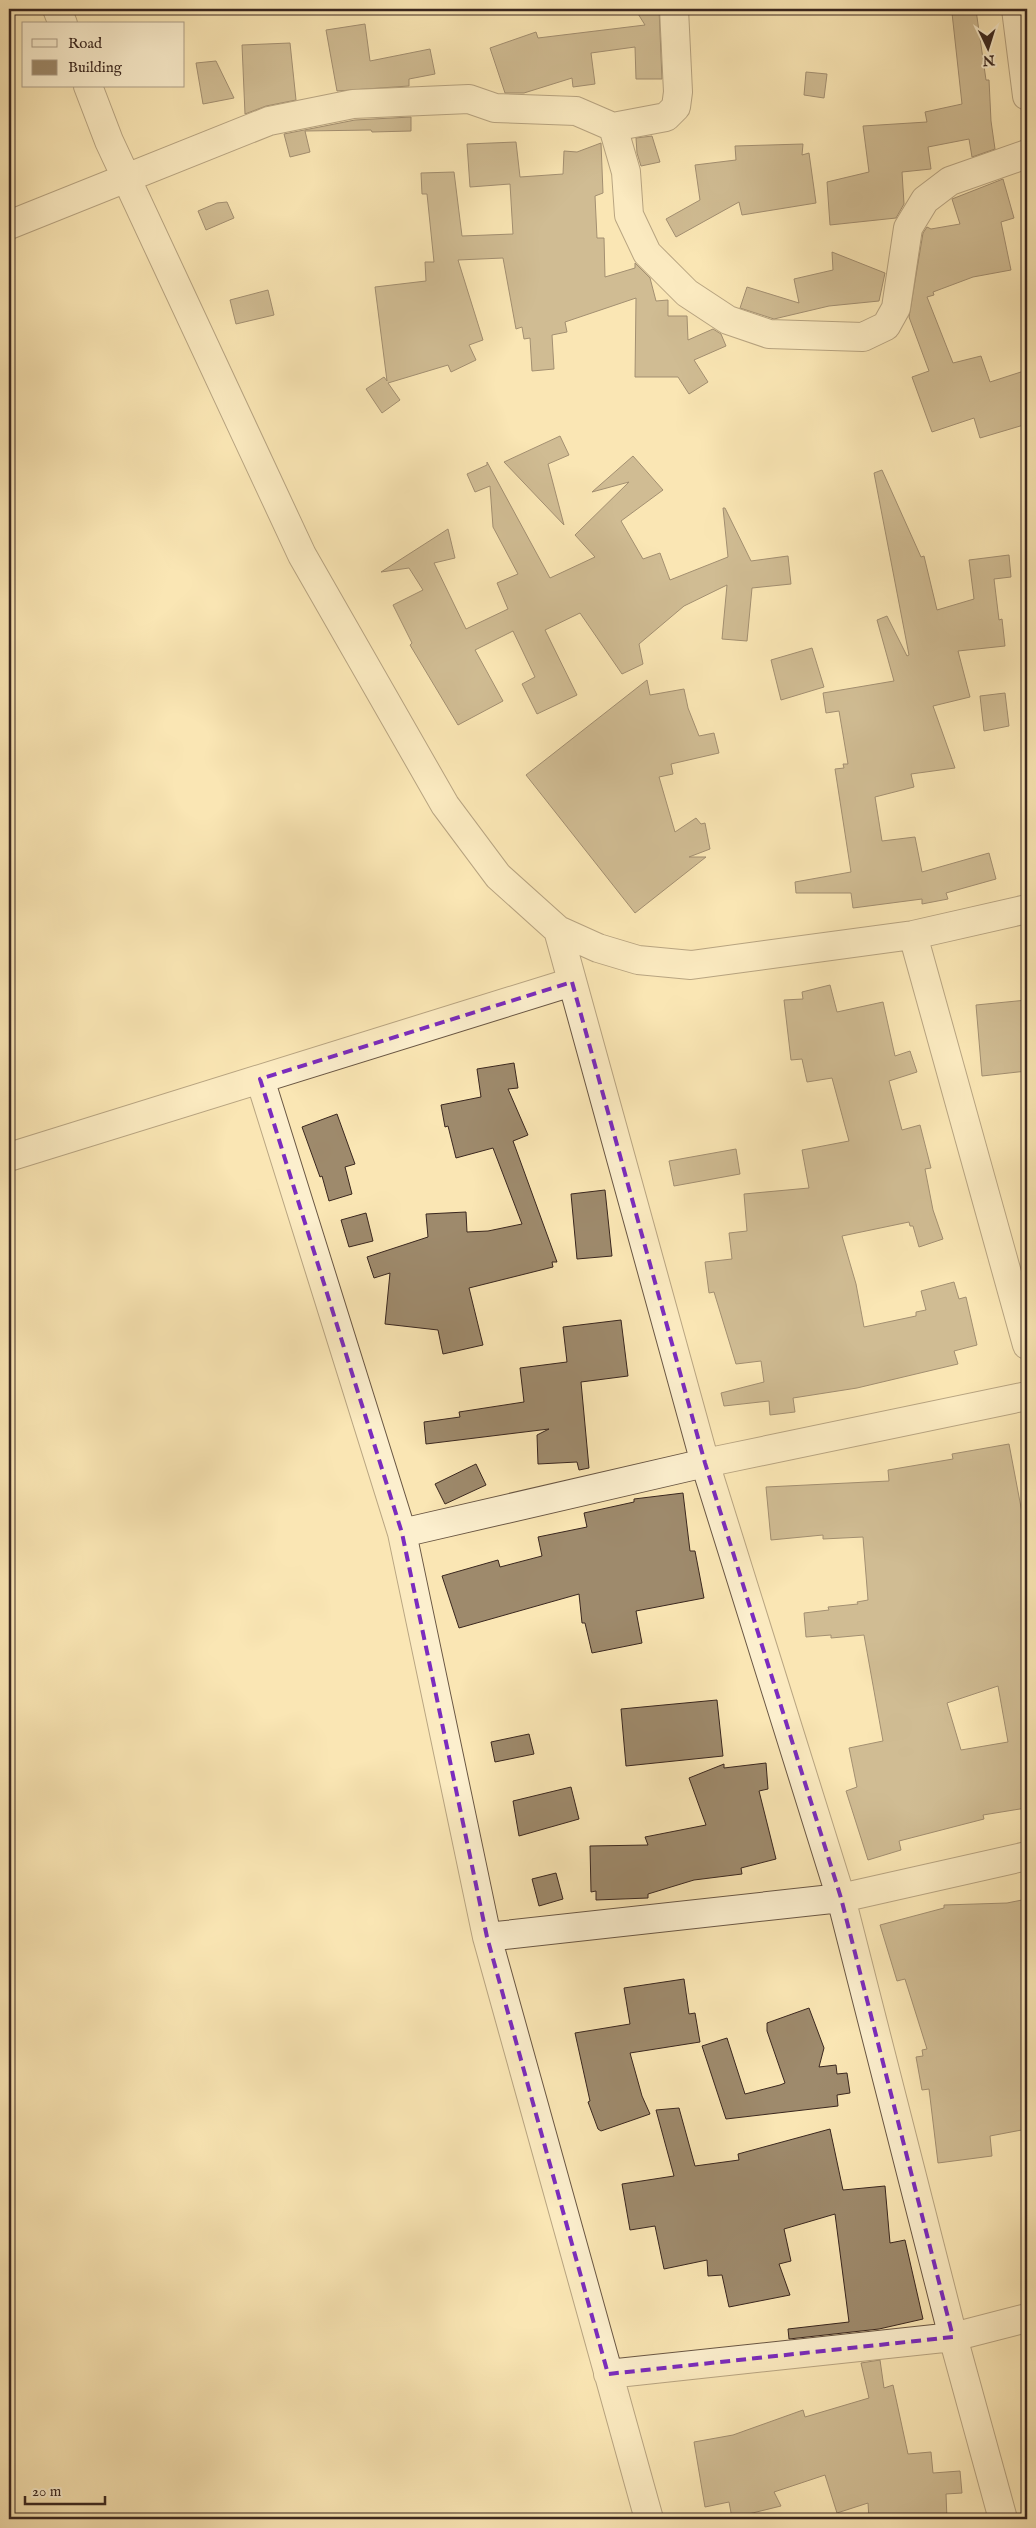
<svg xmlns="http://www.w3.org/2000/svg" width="1036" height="2528" viewBox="0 0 1036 2528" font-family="'IM FELL English',serif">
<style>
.building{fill:#9e8a6c;stroke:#3a271f;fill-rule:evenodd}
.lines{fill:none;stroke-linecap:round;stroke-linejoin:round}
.minor-casing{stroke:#6a5744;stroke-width:30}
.minor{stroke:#fcefce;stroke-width:28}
.marked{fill:none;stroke:#7b2cbf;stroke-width:4;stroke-dasharray:10 6;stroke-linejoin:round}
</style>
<rect width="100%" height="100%" fill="#fae6b4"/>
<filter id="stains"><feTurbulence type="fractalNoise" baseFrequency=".004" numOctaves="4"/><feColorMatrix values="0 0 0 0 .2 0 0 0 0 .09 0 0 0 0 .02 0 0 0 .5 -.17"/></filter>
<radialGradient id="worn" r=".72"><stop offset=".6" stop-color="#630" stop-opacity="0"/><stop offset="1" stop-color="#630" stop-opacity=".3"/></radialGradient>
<!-- building -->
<path class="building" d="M 635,9 L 659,9 L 662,79 L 636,79 L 635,47 L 591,53 L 595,84 L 573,87 L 572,78 L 524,93 L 505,93 L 490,48 L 536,32 L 538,38 L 645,25 Z
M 976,10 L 986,80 L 989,80 L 991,121 L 995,149 L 972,157 L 969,139 L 928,147 L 931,169 L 902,172 L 904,204 L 896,218 L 830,225 L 827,182 L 869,172 L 863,126 L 927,122 L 925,112 L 962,104 L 952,13 Z
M 365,24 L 370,61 L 430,49 L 435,74 L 409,79 L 409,86 L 337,91 L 326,30 Z
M 290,43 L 296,100 L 266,106 L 245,114 L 242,45 Z
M 216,61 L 234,98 L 203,104 L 196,63 Z
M 806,72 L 827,74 L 824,98 L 804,95 Z
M 411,117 L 411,131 L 372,132 L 371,130 L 305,131 L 310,152 L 290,157 L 284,134 L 355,120 Z
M 652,136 L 660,162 L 641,166 L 637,153 L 636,138 Z
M 516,142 L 520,177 L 563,174 L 564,151 L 577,152 L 601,143 L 603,193 L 595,196 L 597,238 L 604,238 L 605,277 L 635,268 L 635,263 L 650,278 L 656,301 L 668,300 L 668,316 L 687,316 L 688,340 L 713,329 L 721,334 L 726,346 L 694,360 L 708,382 L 689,394 L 678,377 L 635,377 L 636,298 L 565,322 L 567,332 L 552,335 L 554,369 L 532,371 L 530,338 L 524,339 L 522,327 L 516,329 L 503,258 L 458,260 L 483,340 L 469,345 L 476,360 L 451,372 L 448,365 L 388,383 L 400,400 L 382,413 L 366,389 L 384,377 L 387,381 L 375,287 L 426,281 L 425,262 L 434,262 L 427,194 L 422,194 L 421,173 L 454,172 L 462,236 L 513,234 L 510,184 L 470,187 L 467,144 Z
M 803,144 L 802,155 L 809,153 L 816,203 L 742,215 L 739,202 L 676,237 L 666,219 L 700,200 L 695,165 L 736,160 L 735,146 Z
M 1003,179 L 1014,218 L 1001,222 L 1011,270 L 973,277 L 933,292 L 934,295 L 927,297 L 953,363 L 981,356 L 990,382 L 1027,370 L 1027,424 L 980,438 L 974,418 L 932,432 L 912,377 L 929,371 L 909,317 L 923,233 L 927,227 L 931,229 L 960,224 L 952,199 Z
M 227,202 L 234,218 L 206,230 L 198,211 L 217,203 Z
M 832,252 L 885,273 L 879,301 L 829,306 L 774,319 L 740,308 L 747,287 L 799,303 L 794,279 L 833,270 Z
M 268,290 L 274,315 L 236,324 L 230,300 Z
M 560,436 L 569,455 L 548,464 L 564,525 L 504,462 Z
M 633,456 L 663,490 L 621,521 L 643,559 L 660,553 L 670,580 L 728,557 L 723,508 L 725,508 L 751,561 L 788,556 L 791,584 L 752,588 L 747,641 L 722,639 L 727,585 L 684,606 L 639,644 L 643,664 L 622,674 L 580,613 L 545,630 L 577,695 L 537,714 L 522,684 L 535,677 L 513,631 L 475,650 L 503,701 L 458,725 L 410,645 L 412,643 L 393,605 L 423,590 L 409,568 L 381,572 L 448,529 L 455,558 L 434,563 L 466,629 L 508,609 L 497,583 L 518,574 L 493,527 L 490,486 L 475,492 L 467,474 L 487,465 L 487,462 L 550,578 L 595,557 L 575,535 L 629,482 L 592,492 Z
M 882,470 L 921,557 L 924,556 L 937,610 L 974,599 L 969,560 L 1009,555 L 1011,577 L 994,579 L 999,620 L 1002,619 L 1005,646 L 958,651 L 970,697 L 933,706 L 955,768 L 911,774 L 914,787 L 875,797 L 882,841 L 915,837 L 922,872 L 989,853 L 996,879 L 946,893 L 948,899 L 922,904 L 922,899 L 853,908 L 851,893 L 796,893 L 795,882 L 851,872 L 835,769 L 844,768 L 843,764 L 848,764 L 839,711 L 826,713 L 823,693 L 894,681 L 877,620 L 887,616 L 907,656 L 909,655 L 874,473 Z
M 812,648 L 824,687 L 781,700 L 771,660 Z
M 647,680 L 650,695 L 684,689 L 688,708 L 699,736 L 714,733 L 719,753 L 671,764 L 673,774 L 659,777 L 675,832 L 696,818 L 701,824 L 705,823 L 710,849 L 689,857 L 706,857 L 635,913 L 526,775 Z
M 1005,693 L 1009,726 L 984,731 L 980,696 Z
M 830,985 L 837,1012 L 883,1002 L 895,1056 L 910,1051 L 917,1072 L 889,1081 L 902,1130 L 920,1125 L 931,1168 L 925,1169 L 933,1210 L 943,1239 L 919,1247 L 913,1226 L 910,1226 L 909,1222 L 842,1236 L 856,1284 L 864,1327 L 916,1316 L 916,1312 L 926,1310 L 921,1291 L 954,1282 L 959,1299 L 966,1297 L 977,1345 L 954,1351 L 958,1364 L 857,1388 L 793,1398 L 795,1412 L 770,1415 L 769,1401 L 724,1406 L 721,1393 L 764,1382 L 761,1361 L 736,1364 L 714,1292 L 709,1293 L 705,1262 L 732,1259 L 729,1233 L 747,1231 L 744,1194 L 809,1188 L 802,1150 L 849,1141 L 832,1078 L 807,1082 L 802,1059 L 791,1060 L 784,1000 L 803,999 L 802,992 Z
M 1027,1000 L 1027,1071 L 982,1076 L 976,1005 Z
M 514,1063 L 518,1088 L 508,1089 L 528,1135 L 513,1141 L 557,1262 L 552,1262 L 553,1267 L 469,1288 L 483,1345 L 443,1354 L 438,1330 L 385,1324 L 390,1273 L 374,1278 L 367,1257 L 428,1237 L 426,1214 L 466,1212 L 467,1232 L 488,1231 L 522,1224 L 493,1148 L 456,1158 L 448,1126 L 445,1127 L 441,1105 L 481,1097 L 477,1069 Z
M 337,1114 L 355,1164 L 345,1167 L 352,1194 L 329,1201 L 322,1176 L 320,1177 L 302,1127 Z
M 736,1149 L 740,1174 L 674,1186 L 669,1161 Z
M 605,1190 L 612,1256 L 577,1259 L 571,1194 Z
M 366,1213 L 373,1241 L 349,1247 L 341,1220 Z
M 621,1320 L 628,1376 L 581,1382 L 589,1468 L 579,1470 L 577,1462 L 538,1464 L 537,1435 L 549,1429 L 426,1444 L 424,1422 L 460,1417 L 459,1412 L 524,1402 L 520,1368 L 567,1362 L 563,1327 Z
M 1009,1444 L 1027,1539 L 1027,1791 L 1024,1792 L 1026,1808 L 983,1815 L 984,1819 L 899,1841 L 901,1850 L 868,1860 L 846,1791 L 857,1787 L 849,1748 L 883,1741 L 864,1635 L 831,1638 L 831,1635 L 806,1637 L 804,1613 L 829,1610 L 828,1607 L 858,1604 L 857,1602 L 868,1600 L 863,1537 L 823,1539 L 823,1535 L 771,1540 L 766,1487 L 889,1481 L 888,1470 L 953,1459 L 952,1454 ZM 998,1686 L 1008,1742 L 961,1750 L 947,1703 Z
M 476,1464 L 486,1485 L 445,1504 L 435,1484 Z
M 683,1493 L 690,1551 L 695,1551 L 704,1598 L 636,1611 L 642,1643 L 592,1653 L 585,1623 L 582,1623 L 579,1594 L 459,1628 L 442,1576 L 498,1560 L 500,1567 L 542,1556 L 538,1537 L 587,1527 L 584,1513 L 634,1502 L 634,1499 Z
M 717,1700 L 723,1756 L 626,1766 L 621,1709 Z
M 529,1734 L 534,1754 L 495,1762 L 491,1742 Z
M 766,1763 L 768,1789 L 759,1791 L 776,1859 L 741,1868 L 742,1874 L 694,1880 L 648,1894 L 648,1898 L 596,1900 L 596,1891 L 591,1892 L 590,1846 L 648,1845 L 645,1837 L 706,1825 L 689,1778 L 724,1764 L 724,1768 Z
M 571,1787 L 579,1819 L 519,1836 L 513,1801 Z
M 556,1873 L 563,1899 L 539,1906 L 532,1879 Z
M 1027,1899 L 1027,2129 L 990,2136 L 992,2156 L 938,2163 L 929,2089 L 922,2090 L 916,2057 L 923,2056 L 922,2050 L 927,2049 L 905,1979 L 897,1981 L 880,1925 L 944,1908 L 944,1905 L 1007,1903 Z
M 684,1979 L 689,2014 L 695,2013 L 700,2042 L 630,2053 L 642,2096 L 650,2114 L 601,2131 L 598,2129 L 588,2102 L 590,2101 L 575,2033 L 630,2024 L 624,1988 Z
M 809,2008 L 824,2048 L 819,2067 L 836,2065 L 837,2074 L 847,2073 L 850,2093 L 837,2095 L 838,2106 L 726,2119 L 702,2046 L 727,2038 L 745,2094 L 780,2085 L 785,2083 L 767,2031 L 767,2023 Z
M 679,2108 L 695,2166 L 739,2160 L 738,2154 L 830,2129 L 843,2190 L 885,2186 L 890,2243 L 905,2240 L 923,2319 L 879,2329 L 789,2339 L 788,2329 L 849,2322 L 835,2214 L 784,2229 L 791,2261 L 779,2264 L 790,2295 L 729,2307 L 722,2275 L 708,2276 L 707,2260 L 664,2269 L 655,2226 L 630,2230 L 622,2184 L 674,2176 L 656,2110 Z
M 880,2360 L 884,2388 L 893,2385 L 908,2454 L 931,2452 L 933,2473 L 960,2471 L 962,2493 L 946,2494 L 947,2519 L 869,2519 L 868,2503 L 837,2513 L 825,2475 L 774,2492 L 781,2506 L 732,2518 L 729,2502 L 705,2507 L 694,2442 L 733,2435 L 803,2410 L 805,2417 L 869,2398 L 861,2363 Z"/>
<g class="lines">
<defs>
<path id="minor" d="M 57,9 L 63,24
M 1016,9 L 1027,96
M 88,86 L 109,141 L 302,555 L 445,805 L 498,876 L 558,930 L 598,948 L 638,960 L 691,965 L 913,935 L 1027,909
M 613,127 L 626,172 L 629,215 L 647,253 L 687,293 L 728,320 L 769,334 L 863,337 L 886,326 L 896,308 L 908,228 L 925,200 L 950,181 L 1027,154
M 9,225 L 269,121 L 353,104 L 469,99 L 495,108 L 576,111 L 613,127 L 666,117 L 676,107 L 678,92 L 674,9
M 558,930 L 705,1463 L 841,1898 L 953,2337 L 1003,2519
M 913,935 L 1027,1345
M 260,1079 L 402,1533 L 487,1937 L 649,2519
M 9,1157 L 572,982
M 402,1533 L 705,1463 L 1027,1396
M 487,1937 L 841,1898 L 1027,1856
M 608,2374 L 953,2337 L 1027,2318"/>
</defs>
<!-- minor casing -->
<use href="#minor" class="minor-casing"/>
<!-- minor -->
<use href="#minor" class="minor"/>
</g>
<!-- marked area -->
<path d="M0 0H1036V2528H0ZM 572,982 L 705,1463 L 841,1898 L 953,2337 L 608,2374 L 487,1937 L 402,1533 L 260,1079 Z" fill="#fae6b4" fill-opacity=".55" fill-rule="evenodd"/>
<path class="marked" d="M 572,982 L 705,1463 L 841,1898 L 953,2337 L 608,2374 L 487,1937 L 402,1533 L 260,1079 Z"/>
<!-- margin -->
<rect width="1036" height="2528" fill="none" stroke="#fae6b4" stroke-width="30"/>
<rect x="10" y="10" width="1016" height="2508" fill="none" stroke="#3a271f" stroke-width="2.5"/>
<rect x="15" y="15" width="1006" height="2498" fill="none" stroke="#3a271f"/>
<!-- legend -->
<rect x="22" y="22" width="162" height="65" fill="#fcefce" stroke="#ae9f88"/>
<rect x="32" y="39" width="25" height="8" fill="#fcefce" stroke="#ae9f88"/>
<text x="68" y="48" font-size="15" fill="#3a271f">Road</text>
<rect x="32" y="60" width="25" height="15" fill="#9e8a6c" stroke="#ae9f88"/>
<text x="68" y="72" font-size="15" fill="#3a271f">Building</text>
<!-- north arrow -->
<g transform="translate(988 48) rotate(176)" stroke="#fcefce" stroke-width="4" paint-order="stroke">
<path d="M0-4L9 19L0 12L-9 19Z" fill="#3a271f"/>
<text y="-8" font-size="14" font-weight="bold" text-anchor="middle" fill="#3a271f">N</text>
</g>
<!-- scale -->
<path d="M25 2496v8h80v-8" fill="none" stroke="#3a271f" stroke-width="2.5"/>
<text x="32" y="2496" font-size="15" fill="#3a271f" stroke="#fcefce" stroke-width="4" paint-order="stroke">20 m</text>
<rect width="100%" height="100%" filter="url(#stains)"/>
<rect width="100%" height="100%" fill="url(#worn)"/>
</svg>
